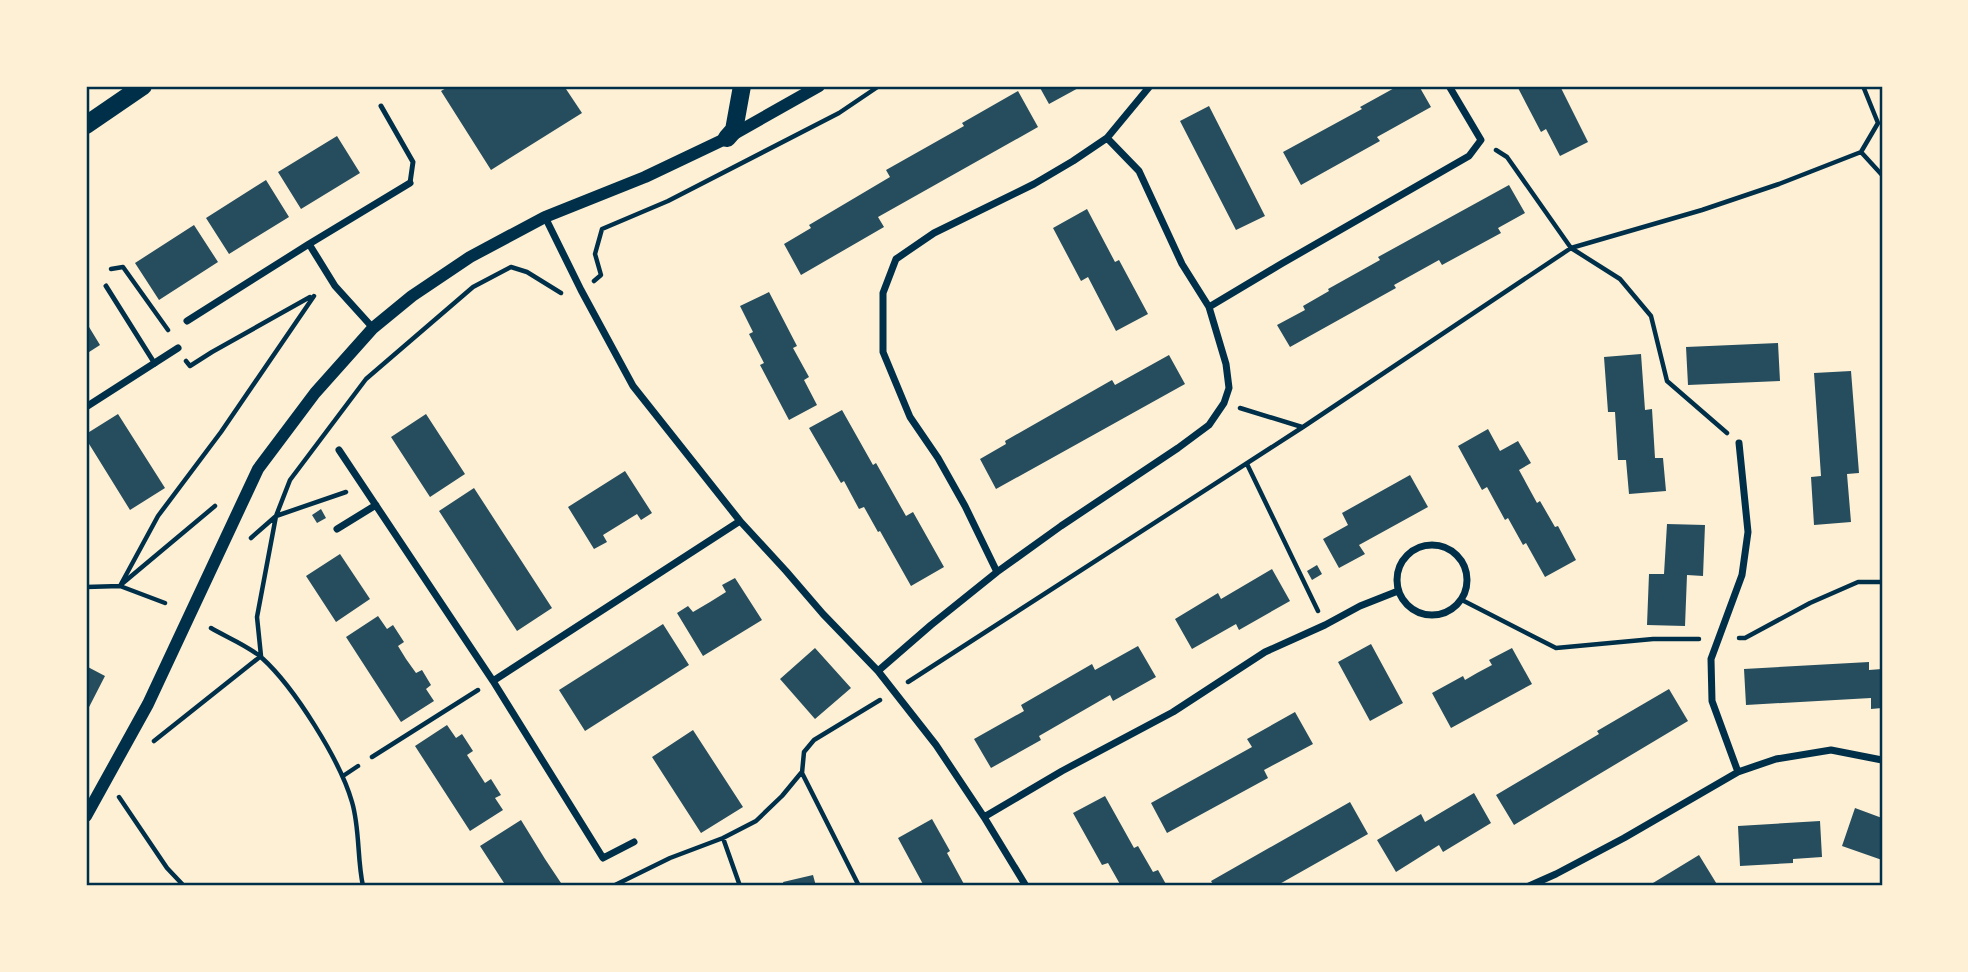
<svg xmlns="http://www.w3.org/2000/svg" width="1968" height="972" viewBox="0 0 1968 972" font-family="Literata,serif">
<style>
.building{fill:#264d5e}
.lines{fill:none;stroke-linecap:round;stroke-linejoin:round}
.path{stroke:#003049;stroke-width:4.5}
.service{stroke:#003049;stroke-width:5}
.minor{stroke:#003049;stroke-width:7}
.tertiary{stroke:#003049;stroke-width:12}
.primary{stroke:#003049;stroke-width:18}
.neatline{fill:none;stroke:#003049;stroke-width:2.5}
</style>
<rect width="100%" height="100%" fill="#fdf0d5"/>
<!-- building -->
<path class="building" d="M 450,86 L 564,86 L 582,113 L 491,170 L 441,91 Z
M 1039,86 L 1082,86 L 1049,104 Z
M 1398,86 L 1419,86 L 1431,107 L 1377,137 L 1380,141 L 1301,185 L 1283,152 L 1362,109 L 1360,107 Z
M 1517,86 L 1560,86 L 1588,142 L 1560,156 L 1546,129 L 1541,132 Z
M 1018,91 L 1038,127 L 878,217 L 884,227 L 801,275 L 784,244 L 811,228 L 809,225 L 890,177 L 886,170 L 964,126 L 962,123 Z
M 1209,106 L 1265,216 L 1236,230 L 1180,121 Z
M 337,136 L 360,173 L 301,209 L 278,172 Z
M 266,180 L 289,217 L 229,254 L 206,218 Z
M 1509,185 L 1525,213 L 1498,228 L 1501,233 L 1442,265 L 1439,260 L 1394,285 L 1396,288 L 1290,347 L 1277,325 L 1305,310 L 1303,306 L 1329,291 L 1328,289 L 1380,260 L 1378,257 Z
M 1087,209 L 1115,262 L 1119,260 L 1148,314 L 1116,331 L 1088,277 L 1081,281 L 1053,228 Z
M 194,225 L 218,262 L 159,300 L 135,263 Z
M 769,292 L 797,346 L 793,348 L 809,377 L 804,380 L 817,405 L 789,420 L 760,365 L 764,363 L 749,334 L 753,332 L 740,306 Z
M 86,322 L 100,345 L 86,354 Z
M 1778,343 L 1780,381 L 1688,385 L 1686,347 Z
M 1641,354 L 1645,410 L 1652,409 L 1655,458 L 1663,458 L 1666,491 L 1629,494 L 1626,460 L 1618,460 L 1615,412 L 1608,412 L 1604,357 Z
M 1169,355 L 1185,384 L 996,489 L 980,459 L 1006,444 L 1005,441 L 1112,380 L 1115,385 Z
M 1851,371 L 1859,473 L 1847,474 L 1851,522 L 1814,525 L 1811,477 L 1821,476 L 1814,373 Z
M 842,410 L 873,465 L 876,463 L 906,516 L 913,512 L 944,567 L 911,586 L 880,531 L 878,532 L 864,507 L 859,509 L 844,481 L 841,483 L 809,428 Z
M 118,414 L 165,488 L 130,510 L 86,439 L 86,434 Z
M 426,414 L 465,474 L 430,497 L 391,437 Z
M 1488,429 L 1500,451 L 1518,441 L 1531,463 L 1519,470 L 1537,503 L 1540,501 L 1555,527 L 1558,526 L 1576,560 L 1545,577 L 1526,543 L 1523,545 L 1508,518 L 1505,520 L 1487,487 L 1482,490 L 1458,446 Z
M 625,471 L 652,513 L 641,520 L 637,514 L 603,535 L 607,542 L 594,549 L 568,507 Z
M 1410,475 L 1428,507 L 1359,545 L 1365,554 L 1339,568 L 1323,539 L 1348,525 L 1342,513 Z
M 474,488 L 552,608 L 517,631 L 439,511 Z
M 321,509 L 326,518 L 317,523 L 312,515 Z
M 1667,524 L 1705,525 L 1703,576 L 1687,575 L 1685,626 L 1647,625 L 1649,574 L 1664,574 Z
M 340,554 L 370,599 L 336,622 L 306,576 Z
M 1317,565 L 1322,574 L 1312,580 L 1307,571 Z
M 1272,569 L 1290,601 L 1239,630 L 1236,624 L 1192,649 L 1175,619 L 1218,593 L 1221,599 Z
M 735,578 L 762,620 L 703,656 L 677,613 L 688,606 L 693,612 L 710,602 L 726,592 L 722,585 Z
M 378,616 L 387,629 L 393,625 L 404,642 L 398,646 L 406,659 L 416,673 L 422,670 L 431,685 L 426,689 L 434,701 L 401,722 L 346,637 Z
M 663,624 L 689,665 L 585,731 L 559,690 Z
M 1371,644 L 1403,703 L 1370,721 L 1338,662 Z
M 1138,646 L 1156,677 L 1113,701 L 1110,695 L 1039,736 L 1041,740 L 991,768 L 974,739 L 1024,711 L 1021,705 L 1092,664 L 1095,670 Z
M 815,648 L 851,688 L 815,719 L 780,679 Z
M 1512,648 L 1532,684 L 1451,728 L 1432,693 L 1463,676 L 1465,680 L 1477,673 L 1492,665 L 1489,660 Z
M 1869,662 L 1869,670 L 1882,669 L 1882,708 L 1871,709 L 1871,698 L 1746,705 L 1744,669 Z
M 86,666 L 105,676 L 86,713 Z
M 1669,689 L 1688,721 L 1514,825 L 1496,795 L 1599,734 L 1597,731 Z
M 1295,712 L 1313,744 L 1264,770 L 1268,778 L 1167,833 L 1151,803 L 1252,747 L 1247,739 Z
M 447,725 L 456,738 L 462,734 L 473,751 L 467,755 L 485,783 L 491,779 L 501,795 L 495,798 L 503,810 L 470,831 L 415,746 Z
M 693,730 L 743,807 L 701,833 L 652,757 Z
M 1474,793 L 1491,823 L 1443,852 L 1439,845 L 1396,872 L 1377,840 L 1421,814 L 1425,822 Z
M 1105,796 L 1134,848 L 1138,846 L 1153,872 L 1158,870 L 1167,886 L 1121,886 L 1108,863 L 1102,865 L 1073,813 Z
M 1350,802 L 1368,834 L 1276,886 L 1214,886 L 1211,881 Z
M 1855,808 L 1882,818 L 1882,860 L 1842,846 Z
M 932,819 L 950,851 L 947,853 L 965,886 L 924,886 L 898,838 Z
M 521,820 L 545,859 L 563,886 L 506,886 L 480,846 Z
M 1820,821 L 1822,857 L 1793,859 L 1793,863 L 1740,866 L 1738,826 Z
M 1699,855 L 1718,886 L 1648,886 L 1676,869 Z
M 813,875 L 816,886 L 784,886 L 783,882 Z"/>
<g class="lines">
<!-- path -->
<path class="path" d="M 1496,150 L 1507,157 L 1571,248 L 1620,279 L 1651,316 L 1667,381 L 1727,433
M 1861,152 L 1882,175
M 111,269 L 123,267 L 168,330
M 594,281 L 601,275 L 595,254 L 602,229 L 668,201 L 839,113 L 879,86
M 186,361 L 190,366 L 212,352 L 310,297
M 1240,408 L 1302,427
M 1247,464 L 1318,611
M 251,538 L 276,516 L 346,492
M 123,583 L 215,506
M 120,586 L 158,516 L 221,432 L 314,296
M 86,587 L 120,586 L 165,603
M 1462,600 L 1556,648 L 1653,639 L 1699,639
M 211,628 C 226,637 249,646 262,658 C 294,687 340,760 352,802 C 360,829 357,859 363,886
M 1739,638 L 1745,638 L 1810,603 L 1858,582 L 1882,582
M 908,682 L 1303,427 L 1571,248 L 1702,210 L 1779,184 L 1861,152 L 1878,123 L 1863,86
M 154,741 L 261,656 L 257,617 L 276,516 L 290,480 L 366,379 L 473,287 L 511,267 L 527,272 L 561,293
M 372,757 L 478,690
M 343,776 L 358,766
M 119,797 L 167,868 L 184,886
M 723,838 L 740,886
M 613,886 L 670,858 L 723,838 L 756,821 L 782,796 L 801,773
M 859,886 L 802,773 L 804,752 L 814,740 L 880,700"/>
<!-- service -->
<path class="service" d="M 381,106 L 413,162 L 410,183
M 106,286 L 155,364"/>
<!-- minor -->
<path class="minor" d="M 545,217 L 581,290 L 633,386 L 740,521 L 786,571 L 823,614 L 878,671 L 936,745 L 984,817 L 1026,886
M 309,244 L 410,183
M 1209,307 L 1281,264 L 1469,156 L 1481,140 L 1449,86
M 187,321 L 309,244 L 335,286 L 373,328
M 86,407 L 178,348
M 339,450 L 493,681 L 603,858 L 634,842
M 337,529 L 376,505
M1397 580a35 35 0 1 1 70 0a35 35 0 1 1-70 0Z
M 997,572 L 965,506 L 938,458 L 910,417 L 883,352 L 883,293 L 896,259 L 934,233 L 1034,184 L 1073,161 L 1107,138
M 878,671 L 931,625 L 997,572 L 1061,526 L 1178,448 L 1209,425 L 1224,403 L 1229,388 L 1226,364 L 1209,307 L 1182,264 L 1139,171 L 1107,138 L 1150,86
M 493,681 L 740,521
M 1738,772 L 1712,701 L 1711,659 L 1742,575 L 1748,532 L 1739,443
M 984,817 L 1062,771 L 1173,712 L 1265,652 L 1325,625 L 1360,606 L 1398,591
M 1529,886 L 1556,874 L 1624,838 L 1738,772 L 1776,759 L 1831,750 L 1882,760"/>
<!-- tertiary -->
<path class="tertiary" d="M 86,816 L 148,704 L 258,469 L 315,393 L 373,328 L 412,296 L 470,257 L 545,217 L 645,177 L 727,138 L 819,86"/>
<!-- primary -->
<path class="primary" d="M 86,125 L 143,86
M 727,138 L 734,130 L 742,86"/>
</g>
<!-- border -->
<rect width="1968" height="972" fill="none" stroke="#fdf0d5" stroke-width="175"/>
<rect x="88" y="88" width="1793" height="796" class="neatline"/>
</svg>
